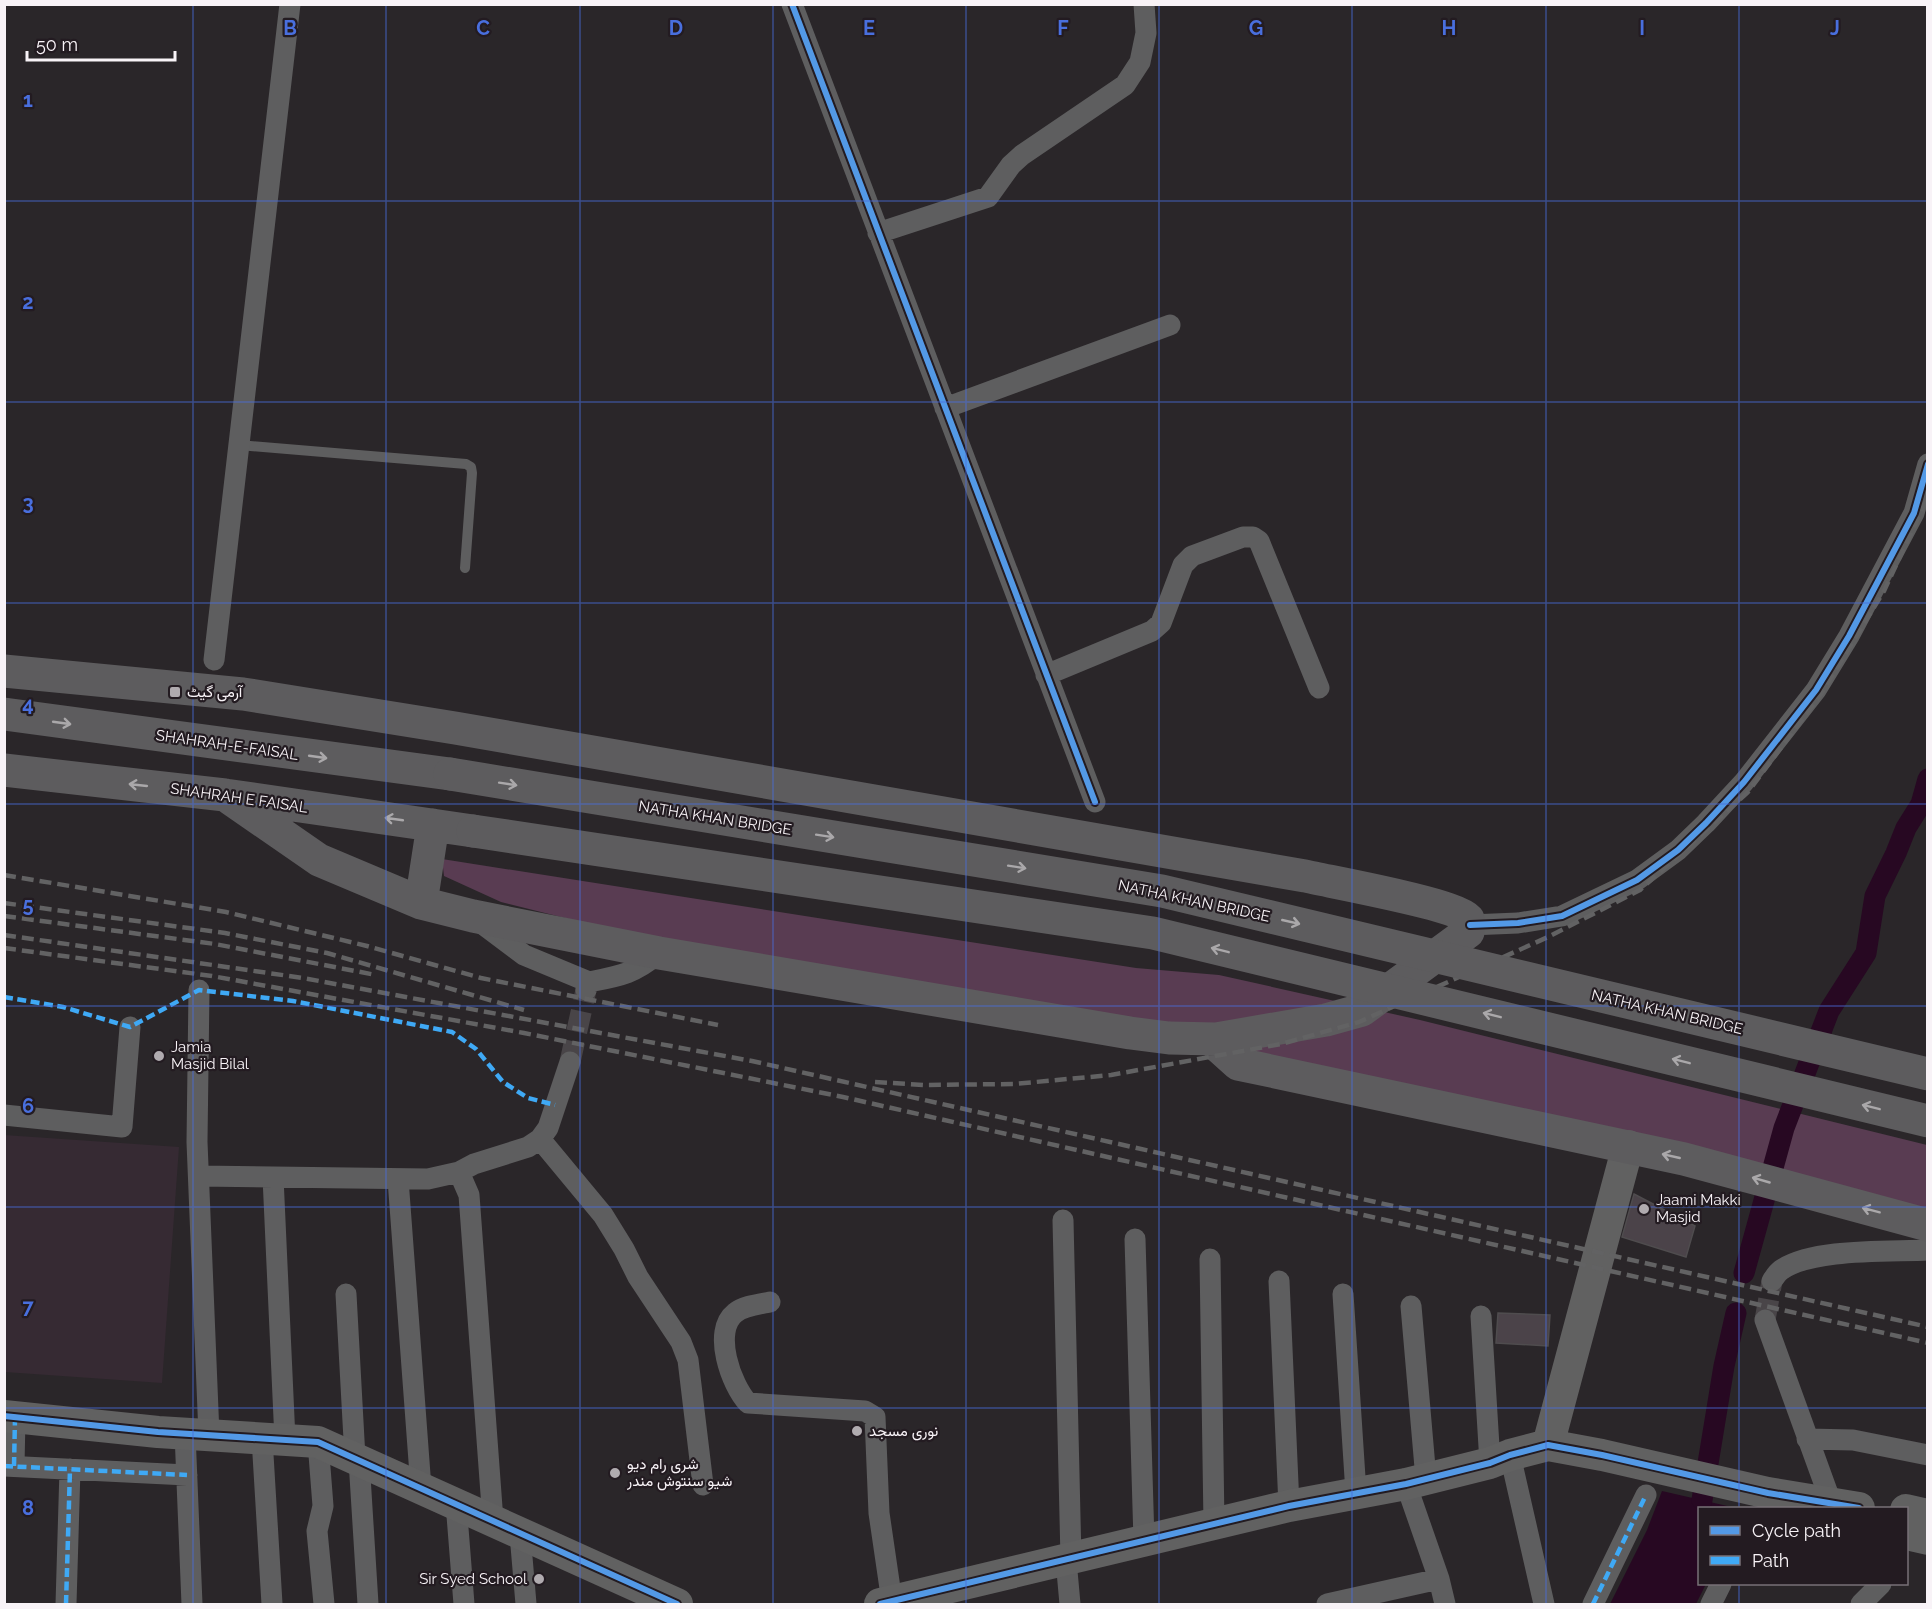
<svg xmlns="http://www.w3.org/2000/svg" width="1932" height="1609" viewBox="0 0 1932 1609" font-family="Raleway,Vazirmatn,sans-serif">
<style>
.built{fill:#362a33}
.green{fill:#593c52}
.water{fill:#270822}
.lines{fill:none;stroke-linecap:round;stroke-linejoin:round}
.canal{stroke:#270822;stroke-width:21}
.building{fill:#4b4349;stroke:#4f4c4e;stroke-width:1.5}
.street-tunnel{stroke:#494548;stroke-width:21;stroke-dasharray:21 10;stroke-linecap:butt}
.lane{stroke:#5e5e5f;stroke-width:10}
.street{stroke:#5e5e5f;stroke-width:21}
.secondary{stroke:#616161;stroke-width:32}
.highway{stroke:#5d5c5e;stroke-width:33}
.rail{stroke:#626263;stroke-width:4.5;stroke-dasharray:12 6;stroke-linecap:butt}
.highway-bridge{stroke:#5d5c5e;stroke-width:33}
.quiet{stroke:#3fa9f5;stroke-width:4.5;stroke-dasharray:9 4.5;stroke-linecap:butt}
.cycleway-casing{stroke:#231b21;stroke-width:10}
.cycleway{stroke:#5399e6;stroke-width:6}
.oneway{stroke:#aaa8aa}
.grid{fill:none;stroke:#496fde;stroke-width:1.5;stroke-opacity:0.55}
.poi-dot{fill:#b0abaf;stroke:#231b21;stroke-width:2}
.labels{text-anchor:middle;stroke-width:4.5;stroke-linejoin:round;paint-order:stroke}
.poi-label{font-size:15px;fill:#f8f3f7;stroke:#231b21;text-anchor:start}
.street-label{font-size:15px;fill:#f8f3f7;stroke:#231b21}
.grid-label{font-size:20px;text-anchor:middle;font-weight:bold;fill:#496fde;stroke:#231b21;stroke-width:4.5;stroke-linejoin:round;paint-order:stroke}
</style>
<rect width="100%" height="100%" fill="#2a2629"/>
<!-- built -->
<path class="built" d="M 4,1135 L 179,1147 L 162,1383 L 5,1372 Z"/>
<!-- green -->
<path class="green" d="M 442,859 L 1136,968 L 1219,975 L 1420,1020 L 1927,1145 L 1927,1209 L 1754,1166 L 605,928 L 501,902 L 444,876 Z"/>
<!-- water -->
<path class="water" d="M 1662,1491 L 1736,1508 L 1700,1508 L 1700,1584 L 1706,1584 L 1696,1604 L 1610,1604 L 1647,1530 Z"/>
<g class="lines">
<!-- canal -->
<path class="canal" d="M 1744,1273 L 1784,1128 L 1829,1011 L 1866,953 L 1875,896 L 1896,853 L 1906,828 L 1921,804 L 1928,779
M 1702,1500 L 1724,1366 L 1736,1313"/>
</g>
<!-- building -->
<path class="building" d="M 1634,1194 L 1695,1226 L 1686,1257 L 1622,1237 Z
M 1498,1313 L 1550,1315 L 1548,1346 L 1496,1343 Z"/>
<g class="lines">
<!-- street-tunnel -->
<path class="street-tunnel" d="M 570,1062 L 586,990
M 1765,1320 L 1772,1281"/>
<!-- lane -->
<path class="lane" d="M 239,445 L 466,464 L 471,467 L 472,473 L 465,568"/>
<!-- street -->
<path class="street" d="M 792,4 L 1095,802
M 878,233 L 988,197 L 1011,165 L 1022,155 L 1125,85 L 1140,62 L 1146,33 L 1144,4
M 945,408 L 1170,325
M 214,660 L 290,4
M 1046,675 L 1152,631 L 1161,623 L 1183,565 L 1192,556 L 1243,537 L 1253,537 L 1259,541 L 1319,688
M 480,922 L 524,955 L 589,982
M 1470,925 L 1518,923 L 1562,916 L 1637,880 L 1678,850 L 1706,823 L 1744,782 L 1816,690 L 1849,636 L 1914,513 L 1928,464
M 199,990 L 197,1142 L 209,1435
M 586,990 L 589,982 C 620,976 634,974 659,953
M 4,1115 L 122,1127 L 130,1027
M 540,1139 L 603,1215 L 624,1249 L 638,1277 L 681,1342 L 688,1360 L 703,1485
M 459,1172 L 469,1195 L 493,1521
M 199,1176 L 428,1179 L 459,1172 L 474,1164 L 528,1147 L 540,1139 L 548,1128 L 570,1062
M 273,1177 L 285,1440
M 398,1179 L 421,1488
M 1063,1220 L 1071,1559
M 1135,1239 L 1144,1541
M 1210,1259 L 1214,1524
M 1279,1281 L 1289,1506
M 1772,1281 C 1774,1278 1777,1273 1781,1270 C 1813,1248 1888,1252 1928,1250
M 346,1294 L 355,1458
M 1343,1294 L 1356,1493
M 770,1302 C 760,1304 743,1306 735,1313 C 712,1331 731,1385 748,1403 L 865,1411 L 875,1417 L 879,1513 L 892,1602
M 1411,1306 L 1426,1479
M 1481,1316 L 1490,1463
M 1765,1320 L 1831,1502
M 185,1433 L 192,1604
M 262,1438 L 272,1604
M 1807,1439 L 1853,1440 L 1928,1455
M 318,1442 L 323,1506 L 317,1531 L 324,1604
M 1510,1455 L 1544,1604
M 359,1460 L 368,1604
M 4,1466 L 187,1475
M 14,1466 L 15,1418
M 1406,1484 L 1439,1579 L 1445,1604
M 456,1503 L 464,1604
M 520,1534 L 526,1604
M 1066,1560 L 1070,1604
M 66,1604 L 70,1469
M 1327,1604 L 1439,1579
M 1593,1604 L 1646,1495
M 1711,1604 L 1721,1584
M 1861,1604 L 1881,1584"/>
<!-- secondary -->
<path class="secondary" d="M 4,1416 L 158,1432 L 318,1442 L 677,1604
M 1548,1445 L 1628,1146
M 1906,1510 L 1928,1515
M 1906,1534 L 1928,1539
M 880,1604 L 1289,1506 L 1406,1484 L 1490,1463 L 1510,1455 L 1548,1445 L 1602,1455 L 1768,1493 L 1859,1508"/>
<!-- highway -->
<path class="highway" d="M 4,671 L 243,694 L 455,728 L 1305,876 C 1331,882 1455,904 1468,919 L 1468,932 L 1362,1010 L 1326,1020 L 1216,1039
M 4,714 L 450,774
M 4,770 L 225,795 L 473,831
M 225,795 L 319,860 L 421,903 L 473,916 L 659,953 L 1130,1033 L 1169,1038 L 1216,1039 L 1218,1046 L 1238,1064 L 1684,1159 L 1928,1225
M 421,903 L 433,825"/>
<!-- rail -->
<path class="rail" d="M 4,875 L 226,912 L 367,946 L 481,978 L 718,1025
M 4,903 L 225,933 L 327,953 L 524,1010
M 4,916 L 215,944 L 376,975
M 4,935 L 303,978 L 752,1061 L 1928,1327
M 4,948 L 212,976 L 524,1033 L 843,1097 L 1928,1343
M 875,1082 L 924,1085 L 1014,1084 L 1111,1075 L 1281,1044 L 1359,1022 L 1548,937 L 1640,890 L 1748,792 L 1821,694 L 1884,591 L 1928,497"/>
<!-- highway-bridge -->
<path class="highway-bridge" d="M 450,774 L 1162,891 L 1928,1074
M 473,831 L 1153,933 L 1928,1121"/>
<!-- quiet -->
<path class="quiet" d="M 4,997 L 63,1007 L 130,1027 L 199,990 L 293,1001 L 452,1032 L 476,1049 L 503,1082 L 528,1098 L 555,1105
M 4,1466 L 187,1475
M 14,1466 L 15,1418
M 66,1604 L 70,1469
M 1593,1604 L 1646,1495"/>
<defs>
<path id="cycleway" d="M 792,4 L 1095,802
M 1470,925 L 1518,923 L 1562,916 L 1637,880 L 1678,850 L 1706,823 L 1744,782 L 1816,690 L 1849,636 L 1914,513 L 1928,464
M 4,1416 L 158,1432 L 318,1442 L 677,1604
M 880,1604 L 1289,1506 L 1406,1484 L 1490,1463 L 1510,1455 L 1548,1445 L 1602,1455 L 1768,1493 L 1859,1508"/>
</defs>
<!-- cycleway casing -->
<use href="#cycleway" class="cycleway-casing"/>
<!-- cycleway -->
<use href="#cycleway" class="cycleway"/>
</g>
<!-- one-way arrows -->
<defs><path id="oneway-shaft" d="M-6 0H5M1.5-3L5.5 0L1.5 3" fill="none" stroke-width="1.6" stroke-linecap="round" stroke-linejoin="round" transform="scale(1.5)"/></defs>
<g class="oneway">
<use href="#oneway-shaft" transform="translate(62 723) rotate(8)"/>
<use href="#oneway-shaft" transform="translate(318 757) rotate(8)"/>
<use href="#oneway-shaft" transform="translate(508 784) rotate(9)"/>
<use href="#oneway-shaft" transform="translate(138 785) rotate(-174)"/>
<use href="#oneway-shaft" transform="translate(394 819) rotate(-172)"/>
<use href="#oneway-shaft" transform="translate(825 836) rotate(9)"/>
<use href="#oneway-shaft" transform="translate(1017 867) rotate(9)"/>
<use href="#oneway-shaft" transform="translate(1291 922) rotate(13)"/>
<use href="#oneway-shaft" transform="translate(1220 950) rotate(-166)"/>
<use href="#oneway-shaft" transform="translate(1492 1015) rotate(-166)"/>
<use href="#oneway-shaft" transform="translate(1681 1061) rotate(-166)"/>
<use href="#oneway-shaft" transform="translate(1871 1107) rotate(-166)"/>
<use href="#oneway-shaft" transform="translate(1671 1156) rotate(-167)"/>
<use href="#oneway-shaft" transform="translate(1761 1180) rotate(-164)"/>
<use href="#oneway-shaft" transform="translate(1871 1210) rotate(-165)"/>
</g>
<!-- grid -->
<path class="grid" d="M 193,4 L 193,1604M 386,4 L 386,1604M 580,4 L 580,1604M 773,4 L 773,1604M 966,4 L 966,1604M 1159,4 L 1159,1604M 1352,4 L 1352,1604M 1546,4 L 1546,1604M 1739,4 L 1739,1508M 4,201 L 1928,201M 4,402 L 1928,402M 4,603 L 1928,603M 4,804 L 1928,804M 4,1006 L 1928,1006M 4,1207 L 1928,1207M 4,1408 L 1928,1408M 1739,1584 L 1739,1604"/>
<!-- markers -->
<g class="poi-dot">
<rect x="169" y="686" width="12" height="12" rx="3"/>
<circle cx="159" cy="1056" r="6"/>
<circle cx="1644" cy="1209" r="6"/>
<circle cx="857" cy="1431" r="6"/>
<circle cx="615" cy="1473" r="6"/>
<circle cx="539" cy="1579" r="6"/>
</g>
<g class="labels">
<!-- poi labels -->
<g class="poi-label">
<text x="187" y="697">آرمی گیٹ</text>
<text x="171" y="1052">Jamia<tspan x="171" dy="17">Masjid Bilal</tspan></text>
<text x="1656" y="1205">Jaami Makki<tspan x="1656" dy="17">Masjid</tspan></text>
<text x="869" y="1436">نوری مسجد</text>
<text x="627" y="1469">شری رام دیو<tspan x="627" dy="17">شیو سنتوش مندر</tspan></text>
<text x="527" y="1584" text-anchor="end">Sir Syed School</text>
</g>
<!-- street labels -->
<g class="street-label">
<text transform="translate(227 745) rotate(8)" y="5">SHAHRAH-E-FAISAL</text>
<text transform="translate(239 798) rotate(8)" y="5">SHAHRAH E FAISAL</text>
<text transform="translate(715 818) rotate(9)" y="5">NATHA KHAN BRIDGE</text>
<text transform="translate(1194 901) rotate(12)" y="5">NATHA KHAN BRIDGE</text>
<text transform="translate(1667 1012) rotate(13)" y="5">NATHA KHAN BRIDGE</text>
</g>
</g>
<g class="grid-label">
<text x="290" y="35">B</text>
<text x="483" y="35">C</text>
<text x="676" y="35">D</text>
<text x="869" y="35">E</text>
<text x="1063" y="35">F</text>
<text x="1256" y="35">G</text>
<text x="1449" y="35">H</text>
<text x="1642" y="35">I</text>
<text x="1835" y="35">J</text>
<text x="28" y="107">1</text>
<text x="28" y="309">2</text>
<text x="28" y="510">3</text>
<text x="28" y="711">4</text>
<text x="28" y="912">5</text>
<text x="28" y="1113">6</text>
<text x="28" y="1314">7</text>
<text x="28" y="1515">8</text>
</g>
<!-- border -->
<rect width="1932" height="1609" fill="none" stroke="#f8f3f7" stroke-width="12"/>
<!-- legend -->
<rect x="1698" y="1507" width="210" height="78" fill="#231b21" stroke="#787177" stroke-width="1.5"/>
<rect x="1710" y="1526" width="30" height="9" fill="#5399e6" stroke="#787177" stroke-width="1.5"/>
<text x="1752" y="1537" font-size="18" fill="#f8f3f7">Cycle path</text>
<rect x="1710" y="1556" width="30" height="9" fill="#3fa9f5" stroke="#787177" stroke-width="1.5"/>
<text x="1752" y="1567" font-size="18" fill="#f8f3f7">Path</text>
<!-- scale -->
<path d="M27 51v9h148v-9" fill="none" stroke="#f8f3f7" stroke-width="3"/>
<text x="36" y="51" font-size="18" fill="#f8f3f7" stroke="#231b21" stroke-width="4.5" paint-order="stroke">50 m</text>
</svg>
